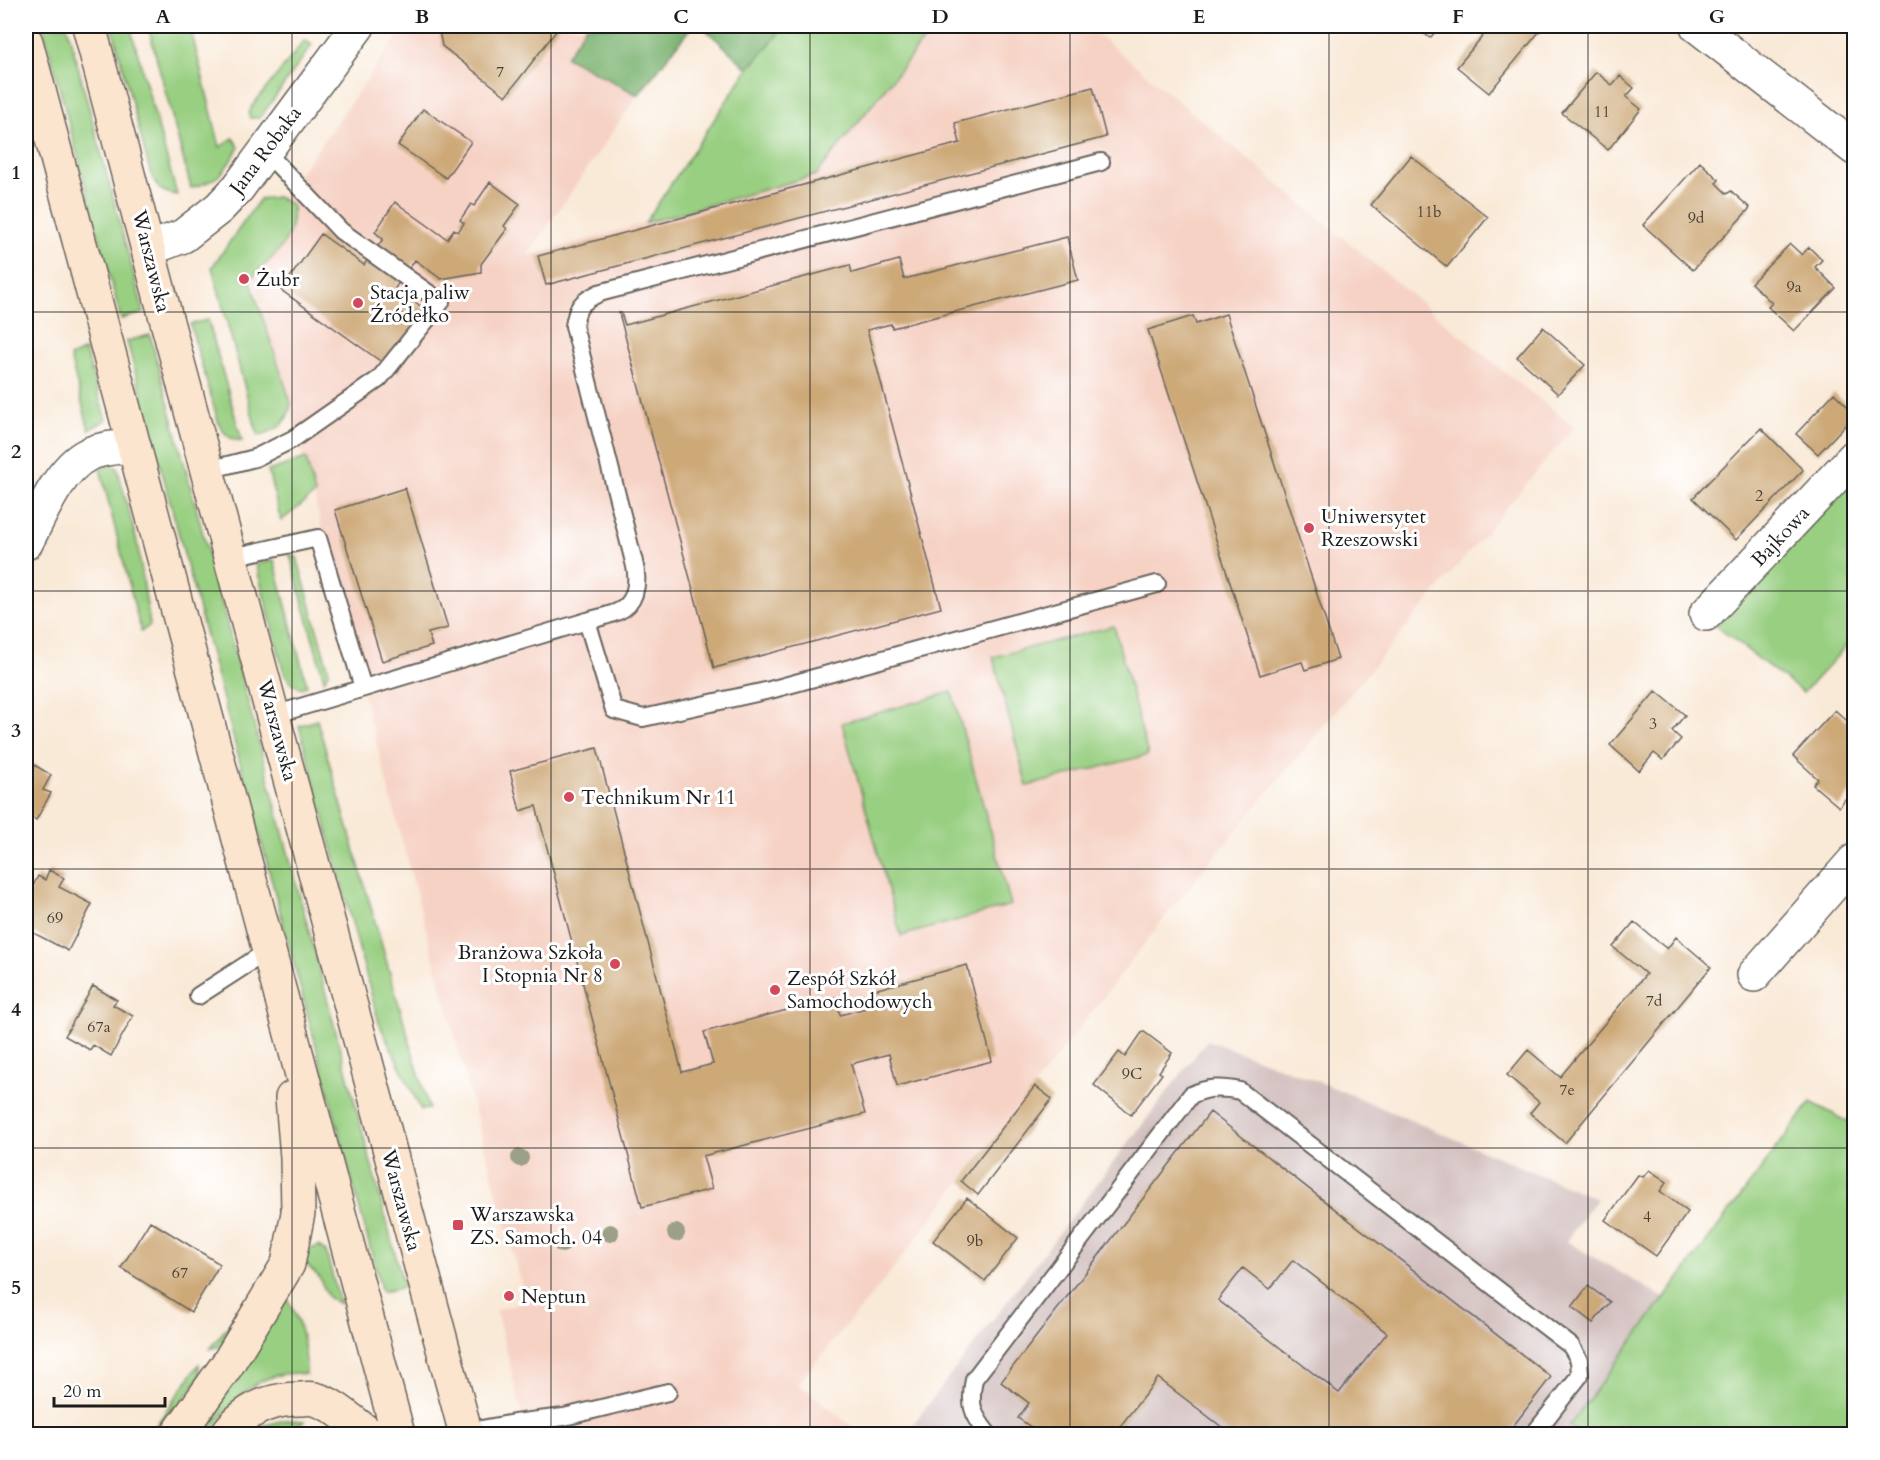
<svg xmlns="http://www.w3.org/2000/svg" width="1880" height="1460" viewBox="0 0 1880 1460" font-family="Cardo,serif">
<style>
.built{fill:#f6d2c4}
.industrial{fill:#d1bfbe}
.green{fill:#98cf81;stroke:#5a764e;stroke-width:1.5}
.forest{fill:#7ab26f;stroke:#4b6746;stroke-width:1.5}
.building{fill:#cda978;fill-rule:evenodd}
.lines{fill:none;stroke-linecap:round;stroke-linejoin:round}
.service-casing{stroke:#69645d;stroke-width:20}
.minor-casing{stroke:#69645d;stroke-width:36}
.secondary-casing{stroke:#69645d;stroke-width:36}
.service{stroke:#fff;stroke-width:16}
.minor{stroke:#fff;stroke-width:33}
.secondary{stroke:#fce5cf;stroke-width:33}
.tree{fill:#9ba086}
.grid{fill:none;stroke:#1c1c1c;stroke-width:1.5;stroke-opacity:0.55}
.poi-dot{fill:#d1495b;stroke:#fff;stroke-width:2}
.labels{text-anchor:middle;stroke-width:6;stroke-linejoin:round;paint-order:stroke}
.number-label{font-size:16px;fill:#483f33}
.street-label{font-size:20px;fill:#1c1c1c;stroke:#fff}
.poi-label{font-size:20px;fill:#1c1c1c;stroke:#fff;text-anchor:start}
.neatline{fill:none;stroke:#1c1c1c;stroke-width:2}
.grid-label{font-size:20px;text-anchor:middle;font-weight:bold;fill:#1c1c1c}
</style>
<rect width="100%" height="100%" fill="#fff"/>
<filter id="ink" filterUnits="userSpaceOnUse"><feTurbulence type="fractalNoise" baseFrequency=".0167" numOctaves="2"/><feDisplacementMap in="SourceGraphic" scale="12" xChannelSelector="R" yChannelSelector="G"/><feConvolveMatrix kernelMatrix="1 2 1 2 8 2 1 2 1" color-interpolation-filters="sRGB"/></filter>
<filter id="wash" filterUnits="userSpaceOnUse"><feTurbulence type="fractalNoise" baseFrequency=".008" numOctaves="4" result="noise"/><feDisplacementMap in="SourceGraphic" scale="24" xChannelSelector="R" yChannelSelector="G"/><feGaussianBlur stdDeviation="1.35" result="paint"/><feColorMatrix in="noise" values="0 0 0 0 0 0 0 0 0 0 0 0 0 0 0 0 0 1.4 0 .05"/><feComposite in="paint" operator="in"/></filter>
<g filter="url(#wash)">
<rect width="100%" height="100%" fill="#f9e9d7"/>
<!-- built -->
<path class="built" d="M 405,26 L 586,26 L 567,57 L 638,95 L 527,256 L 816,175 L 935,26 L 1088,26 L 1490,360 L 1574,427 L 1183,894 L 874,1293 L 798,1383 L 861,1434 L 527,1434 L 496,1310 L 526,1302 L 365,702 L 314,496 L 245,246 L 330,132 Z
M 914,1423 L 929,1434 L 905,1434 Z"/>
<!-- industrial -->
<path class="industrial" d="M 1207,1040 L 1330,1086 L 1597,1199 L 1566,1241 L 1664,1298 L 1569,1426 L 1580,1434 L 929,1434 L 914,1423 Z"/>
<!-- green -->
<path class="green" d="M 43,26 L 67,26 L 144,313 L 121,319 Z
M 112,26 L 130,26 L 177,195 C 159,192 157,188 150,172 Z
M 148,26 L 190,26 L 220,147 L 233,138 L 239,147 C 223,173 222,179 191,188 Z
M 785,26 L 935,26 L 816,175 L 645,223 L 748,69 Z
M 305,40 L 312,45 L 260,118 L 250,118 L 249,114 L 252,106 Z
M 277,197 L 292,205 C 296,242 274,255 250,279 L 291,403 C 287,426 279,429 258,436 L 212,267 L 260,199 Z
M 208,320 L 242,441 C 229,440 223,433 218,421 L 190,324 Z
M 150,335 L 404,1287 L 382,1292 L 127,341 Z
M 85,350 L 106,420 L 89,430 L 70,357 Z
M 306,458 L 315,494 L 281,521 L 268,471 Z
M 107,466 L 117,467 L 137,542 L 150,625 L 141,632 L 100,468 Z
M 1854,477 L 1854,513 L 1851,517 L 1854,520 L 1854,638 L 1803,693 L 1716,626 Z
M 290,555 L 297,557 L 329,672 L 324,680 Z
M 274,560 L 307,686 L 300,688 L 291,683 L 284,673 L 256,565 Z
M 1114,626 L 1148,755 L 1027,786 L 993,657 Z
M 952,692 L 1011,905 L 901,936 L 842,723 Z
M 317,720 L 429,1109 L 421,1110 L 379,1023 L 299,726 Z
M 1811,1102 L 1854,1125 L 1854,1434 L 1580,1434 L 1569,1426 Z
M 319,1246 L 326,1252 L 340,1304 L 328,1297 L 319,1277 L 304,1262 L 310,1249 Z
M 287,1299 C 300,1316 307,1353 306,1374 C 259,1368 233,1400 209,1434 L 193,1434 Z
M 252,1301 L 221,1346 L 210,1349 L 239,1312 L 244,1303 Z
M 199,1364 L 200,1376 L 170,1419 L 162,1426 L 158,1434 L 150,1434 Z
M 285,1420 L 305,1421 C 292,1431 267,1435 250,1434 L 266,1425 Z"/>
<!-- forest -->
<path class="forest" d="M 586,26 L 692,26 L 638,95 L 566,57 Z
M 702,26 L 785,26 L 748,69 Z"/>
<g id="blocks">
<!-- building -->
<path class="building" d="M 438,26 L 560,26 L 506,96 L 442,46 Z
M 1415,26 L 1440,26 L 1430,38 Z
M 1491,26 L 1544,26 L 1489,93 L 1457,67 Z
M 1596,72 L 1612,85 L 1620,76 L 1634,88 L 1626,97 L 1641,109 L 1608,150 L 1562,113 Z
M 1093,87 L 1106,137 L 546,285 L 538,256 L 960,143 L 955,123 Z
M 423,109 L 471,142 L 446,178 L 398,145 Z
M 1411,156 L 1488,217 L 1447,267 L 1371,205 Z
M 1700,162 L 1719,180 L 1716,183 L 1727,194 L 1731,191 L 1750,208 L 1693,270 L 1643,225 Z
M 490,182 L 520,204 L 504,226 L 507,229 L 481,264 L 481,272 L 441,279 L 415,260 L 395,288 L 436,317 L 397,373 L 281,290 L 321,234 L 364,265 L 383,239 L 375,232 L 395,202 L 447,239 L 454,229 L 458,232 L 464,223 L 460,220 L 471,204 L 474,206 Z
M 1067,237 L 1078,280 L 892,328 L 891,324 L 867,330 L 941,608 L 714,668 L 619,313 L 621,313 L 625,325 L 850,265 L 852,273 L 899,260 L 904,279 Z
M 1790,244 L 1802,255 L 1809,247 L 1822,260 L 1815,267 L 1836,288 L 1794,331 L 1768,307 L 1772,303 L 1751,283 Z
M 1226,314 L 1338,659 L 1305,670 L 1302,662 L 1260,675 L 1148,330 L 1193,316 L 1196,324 Z
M 1543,327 L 1585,365 L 1558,394 L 1517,357 Z
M 1834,393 L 1854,413 L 1854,416 L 1818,454 L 1796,434 Z
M 1761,428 L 1803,470 L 1736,540 L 1693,498 Z
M 405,488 L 448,628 L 428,633 L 432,646 L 382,661 L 335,510 Z
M 1656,691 L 1685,715 L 1672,731 L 1681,739 L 1663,760 L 1654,753 L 1639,771 L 1610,745 Z
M 1835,710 L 1854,727 L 1854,788 L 1839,807 L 1813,785 L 1818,779 L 1793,756 Z
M 597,748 L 682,1072 L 713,1064 L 704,1032 L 836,997 L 840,1015 L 874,1006 L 870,991 L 967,965 L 992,1061 L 897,1086 L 889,1054 L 851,1064 L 865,1114 L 703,1156 L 712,1189 L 642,1207 L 536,806 L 520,811 L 510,771 Z
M 28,761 L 51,775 L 43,790 L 51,793 L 36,820 L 28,815 L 26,821 L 26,765 Z
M 49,870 L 64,878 L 59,887 L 92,904 L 68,951 L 26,929 L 26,900 L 38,876 L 45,880 Z
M 1634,922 L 1667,949 L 1676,937 L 1711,967 L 1565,1143 L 1530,1113 L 1539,1102 L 1507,1075 L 1528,1050 L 1560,1077 L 1646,974 L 1613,947 Z
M 93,986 L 117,1000 L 113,1005 L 133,1016 L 111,1056 L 93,1045 L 90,1050 L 65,1036 Z
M 1143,1031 L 1172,1053 L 1159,1072 L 1162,1074 L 1131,1115 L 1094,1085 L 1119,1052 L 1125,1057 Z
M 1035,1086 L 1052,1099 L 978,1195 L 961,1181 Z
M 1210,1112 L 1551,1377 L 1507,1434 L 1231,1434 L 1158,1378 L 1114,1434 L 1041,1434 L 1018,1418 L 1029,1403 L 1001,1382 ZM 1293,1260 L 1387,1333 L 1339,1393 L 1218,1300 L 1243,1268 L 1270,1289 Z
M 1649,1170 L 1667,1182 L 1660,1191 L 1688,1212 L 1656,1256 L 1605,1220 L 1638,1175 L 1643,1177 Z
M 967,1198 L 1018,1238 L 985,1281 L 933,1241 Z
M 150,1221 L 220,1264 L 191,1312 L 121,1268 Z
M 1588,1286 L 1610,1302 L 1593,1323 L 1572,1307 Z"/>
</g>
</g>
<g filter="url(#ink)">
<use href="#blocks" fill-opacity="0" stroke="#69645d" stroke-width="1.5"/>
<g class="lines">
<defs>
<path id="service" d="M 208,470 L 255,458 L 293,439 L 379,379 L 441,302 L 341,231 L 265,151
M 232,557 L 318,538 L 363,688
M 587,621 C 597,618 617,614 624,608 C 638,598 638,576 634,562 L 574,326 C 577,306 581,302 599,293 L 1101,162
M 274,715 L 587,621 L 614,710 L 643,718 L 770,690 L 1157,584
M 198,996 L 269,950
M 465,1432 L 514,1423 L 564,1417 L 668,1392
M 988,1434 C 972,1414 969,1405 974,1379 L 1191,1095 C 1208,1087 1222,1087 1240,1091 L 1571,1346 L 1579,1360 L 1580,1375 L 1534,1434"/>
<path id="minor" d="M 1697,26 L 1854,148
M 149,249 L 183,236 L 219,208 L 238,188 L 358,26
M 26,543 C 40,516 59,469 87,455 C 101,448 119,447 134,446
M 1706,614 L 1854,457
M 1754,975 L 1854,861"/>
<path id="secondary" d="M 89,26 L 166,318 L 466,1434
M 26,42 L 398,1434
M 178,1434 L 227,1365 L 288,1264 L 298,1213 L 297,1157 L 292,1098
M 227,1434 C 245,1409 270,1399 300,1399 C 304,1399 310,1398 314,1399 C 334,1403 353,1423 369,1434"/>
</defs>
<!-- service casing -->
<use href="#service" class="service-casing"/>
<!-- minor casing -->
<use href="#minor" class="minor-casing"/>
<!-- secondary casing -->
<use href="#secondary" class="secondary-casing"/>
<!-- service -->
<use href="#service" class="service"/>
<!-- minor -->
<use href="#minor" class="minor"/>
<!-- secondary -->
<use href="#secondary" class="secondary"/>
</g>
<!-- trees -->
<g class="tree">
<circle cx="520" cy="1158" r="9"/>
<circle cx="610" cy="1233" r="9"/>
<circle cx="676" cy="1233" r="9"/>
<circle cx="562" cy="1244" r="9"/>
</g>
</g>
<!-- grid -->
<path class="grid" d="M 292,26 L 292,1434M 551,26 L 551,1434M 810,26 L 810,1434M 1070,26 L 1070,1434M 1329,26 L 1329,1434M 1588,26 L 1588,1434M 26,312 L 1854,312M 26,591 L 1854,591M 26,869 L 1854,869M 26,1148 L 1854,1148"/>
<!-- markers -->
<g class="poi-dot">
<circle cx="244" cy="279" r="6"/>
<circle cx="358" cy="303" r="6"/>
<circle cx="1309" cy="528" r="6"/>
<circle cx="569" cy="797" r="6"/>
<circle cx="615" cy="964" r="6"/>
<circle cx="775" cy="990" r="6"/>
<rect x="452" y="1219" width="12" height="12" rx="3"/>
<circle cx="509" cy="1296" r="6"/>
</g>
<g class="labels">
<!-- number labels -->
<g class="number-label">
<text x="500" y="77">7</text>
<text x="1602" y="117">11</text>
<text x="1429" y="217">11b</text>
<text x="1696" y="223">9d</text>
<text x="1794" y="292">9a</text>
<text x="1759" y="501">2</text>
<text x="1653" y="729">3</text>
<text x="55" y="923">69</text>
<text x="1654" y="1006">7d</text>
<text x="99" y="1032">67a</text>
<text x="1132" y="1079">9C</text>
<text x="1567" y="1095">7e</text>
<text x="1647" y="1222">4</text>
<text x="975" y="1246">9b</text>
<text x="180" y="1278">67</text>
</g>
<!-- street labels -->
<g class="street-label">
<text transform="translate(265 150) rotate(-53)" y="7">Jana Robaka</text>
<text transform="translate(152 261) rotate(76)" y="7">Warszawska</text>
<text transform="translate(1780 536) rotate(-47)" y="7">Bajkowa</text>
<text transform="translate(278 730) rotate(75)" y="7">Warszawska</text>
<text transform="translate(402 1200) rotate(75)" y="7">Warszawska</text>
</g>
<!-- poi labels -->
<g class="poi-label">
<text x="256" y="286">Żubr</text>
<text x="370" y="299">Stacja paliw<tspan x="370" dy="23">Źródełko</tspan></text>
<text x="1321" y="523">Uniwersytet<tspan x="1321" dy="23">Rzeszowski</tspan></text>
<text x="581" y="804">Technikum Nr 11</text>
<text x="603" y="959" text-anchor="end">Branżowa Szkoła<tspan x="603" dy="23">I Stopnia Nr 8</tspan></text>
<text x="787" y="985">Zespół Szkół<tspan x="787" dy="23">Samochodowych</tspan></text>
<text x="470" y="1221">Warszawska<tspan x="470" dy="23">ZS. Samoch. 04</tspan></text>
<text x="521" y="1303">Neptun</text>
</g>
</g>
<!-- margin -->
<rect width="1880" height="1460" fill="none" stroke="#fff" stroke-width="66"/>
<!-- scale -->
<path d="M54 1397v9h111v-9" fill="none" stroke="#1c1c1c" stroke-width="3"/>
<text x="63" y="1397" font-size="18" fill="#1c1c1c" stroke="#ffffff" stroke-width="4.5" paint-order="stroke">20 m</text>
<rect x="33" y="33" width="1814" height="1394" class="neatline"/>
<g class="grid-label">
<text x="163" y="23">A</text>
<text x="422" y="23">B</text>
<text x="681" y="23">C</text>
<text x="940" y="23">D</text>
<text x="1199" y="23">E</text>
<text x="1458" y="23">F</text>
<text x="1717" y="23">G</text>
<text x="16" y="179">1</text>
<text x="16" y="458">2</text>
<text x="16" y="737">3</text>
<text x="16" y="1016">4</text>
<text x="16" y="1294">5</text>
</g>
</svg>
